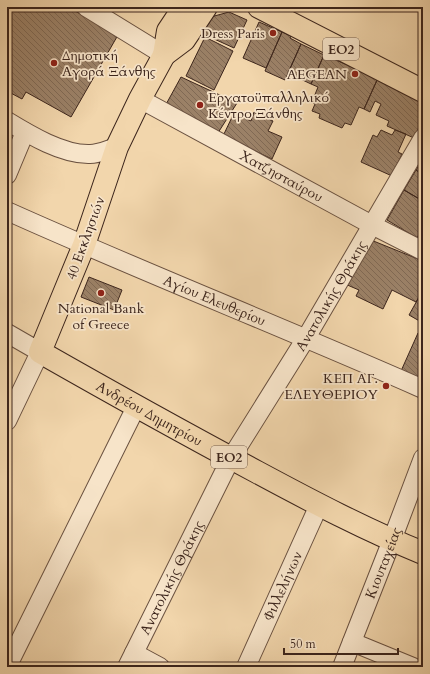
<svg xmlns="http://www.w3.org/2000/svg" width="430" height="674" viewBox="0 0 430 674" font-family="Cardo,serif">
<style>
.building{fill:url(#building-back-hatch);stroke:#3c251c}
.lines{fill:none;stroke-linecap:round;stroke-linejoin:round}
.minor-casing{stroke:#6a5140;stroke-width:20}
.major-casing{stroke:#3c251c;stroke-width:24}
.minor{stroke:#f7e4c9;stroke-width:18}
.major{stroke:#f2d6ac;stroke-width:22}
.poi-dot{fill:#8f2418;stroke:#f7e4c9;stroke-width:1.5}
.labels{text-anchor:middle;stroke-width:3.5;stroke-linejoin:round;paint-order:stroke}
.shield{fill:#f7e4c9;stroke:#745e50;stroke-width:1}
.shield-label{font-size:13px;font-weight:bold;fill:#3c251c}
.poi-label{font-size:14px;fill:#3c251c;stroke:#f7e4c9;text-anchor:end}
.street-label{font-size:14px;fill:#3c251c;stroke:#f7e4c9}
</style>
<defs>
<pattern id="building-back-hatch" width="6" height="6" patternUnits="userSpaceOnUse"><rect width="6" height="6" fill="#9b8167"/><path d="M-1 5l2 2M0 0l6 6M5-1l2 2" fill="none" stroke="#806954"/></pattern>
</defs>
<rect width="100%" height="100%" fill="#f2d6ac"/>
<filter id="stains"><feTurbulence type="fractalNoise" baseFrequency=".005" numOctaves="4"/><feColorMatrix values="0 0 0 0 .2 0 0 0 0 .09 0 0 0 0 .02 0 0 0 .5 -.17"/></filter>
<radialGradient id="worn" r=".72"><stop offset=".6" stop-color="#630" stop-opacity="0"/><stop offset="1" stop-color="#630" stop-opacity=".3"/></radialGradient>
<!-- building -->
<path class="building" d="M 7,7 L 68,7 L 118,35 L 71,117 L 26,92 L 22,99 L 7,91 Z
M 229,12 L 247,20 L 234,48 L 201,33 L 207,18 Z
M 259,22 L 282,32 L 266,68 L 243,58 Z
M 282,32 L 291,36 L 290,38 L 301,44 L 285,80 L 265,71 Z
M 205,37 L 233,51 L 214,90 L 186,76 Z
M 301,44 L 324,55 L 311,84 L 288,73 Z
M 324,55 L 378,78 L 364,109 L 359,107 L 351,125 L 345,123 L 342,128 L 319,118 L 320,114 L 312,111 L 315,104 L 312,102 L 318,87 L 311,84 Z
M 181,77 L 237,103 L 216,136 L 164,108 Z
M 378,78 L 423,98 L 423,118 L 414,138 L 387,126 L 389,121 L 376,115 L 381,104 L 375,101 L 370,112 L 364,109 Z
M 254,112 L 273,121 L 268,131 L 282,137 L 272,159 L 223,136 L 234,113 L 251,121 Z
M 381,130 L 392,135 L 395,130 L 406,134 L 398,152 L 402,154 L 392,176 L 361,162 L 373,135 L 377,137 Z
M 423,159 L 423,175 L 416,170 Z
M 416,170 L 423,175 L 423,186 L 421,189 L 423,190 L 423,195 L 421,200 L 404,190 Z
M 404,190 L 423,201 L 423,227 L 417,238 L 387,220 Z
M 366,238 L 423,261 L 423,290 L 416,302 L 392,290 L 383,309 L 356,296 L 359,290 L 345,284 Z
M 89,277 L 122,290 L 114,310 L 81,297 Z
M 423,290 L 423,323 L 409,315 Z
M 418,333 L 423,336 L 423,381 L 401,371 Z"/>
<g class="lines">
<defs>
<g id="minor">
<path d="M 86,7 L 164,55"/>
<path id="s1" d="M 140,99 L 372,225 L 423,251"/>
<path d="M 7,121 C 30,135 63,155 90,154 C 99,154 109,149 117,147"/>
<path d="M 7,175 L 25,132"/>
<path id="s2" d="M 7,211 C 145,273 285,328 423,389"/>
<path d="M 7,333 L 40,352 L 7,421"/>
<path d="M 352,642 L 413,667"/>
<path d="M 134,653 L 160,667"/>
<path d="M 7,667 L 136,407"/>
<path id="s3" d="M 127,667 L 231,458 L 306,338 L 423,138"/>
<path id="s4" d="M 246,667 L 319,505"/>
<path id="s5" d="M 342,667 L 392,540 L 423,458"/>
</g>
<g id="major">
<path id="s6" d="M 184,7 L 168,31 L 164,55 L 140,99 L 117,147 L 84,245 L 40,352 C 112,393 184,433 257,472 C 311,501 366,530 423,553"/>
<path d="M 259,7 L 423,91"/>
<path d="M 164,55 L 184,40 L 206,7"/>
</g>
</defs>
<!-- minor casing -->
<use href="#minor" class="minor-casing"/>
<!-- major casing -->
<use href="#major" class="major-casing"/>
<!-- minor -->
<use href="#minor" class="minor"/>
<!-- major -->
<use href="#major" class="major"/>
</g>
<!-- markers -->
<g class="poi-dot">
<circle cx="273" cy="33" r="4"/>
<circle cx="54" cy="63" r="4"/>
<circle cx="355" cy="74" r="4"/>
<circle cx="200" cy="105" r="4"/>
<circle cx="101" cy="293" r="4"/>
<circle cx="386" cy="386" r="4"/>
</g>
<g class="labels">
<!-- shield labels -->
<g class="shield">
<rect x="323" y="38" width="36" height="22" rx="3"/>
<rect x="211" y="446" width="36" height="22" rx="3"/>
</g>
<g class="shield-label">
<text x="341" y="54">ΕΟ2</text>
<text x="229" y="462">ΕΟ2</text>
</g>
<!-- poi labels -->
<g class="poi-label">
<text x="265" y="38">Dress Paris</text>
<text x="62" y="60" text-anchor="start">Δημοτική<tspan x="62" dy="16">Αγορά Ξάνθης</tspan></text>
<text x="347" y="79">AEGEAN</text>
<text x="208" y="102" text-anchor="start">Εργατοϋπαλληλικό<tspan x="208" dy="16">Κέντρο Ξάνθης</tspan></text>
<text x="101" y="313" text-anchor="middle">National Bank<tspan x="101" dy="16">of Greece</tspan></text>
<text x="378" y="383">ΚΕΠ ΑΓ.<tspan x="378" dy="16">ΕΛΕΥΘΕΡΙΟΥ</tspan></text>
</g>
<!-- street labels -->
<g class="street-label">
<text dy="5" stroke="none"><textPath href="#s1" startOffset="161">Χατζησταύρου</textPath></text>
<text transform="translate(85 238) rotate(-70)" y="5">40 Εκκλησιών</text>
<text dy="5" stroke="none"><textPath href="#s3" startOffset="424">Ανατολικής Θράκης</textPath></text>
<text dy="5" stroke="none"><textPath href="#s2" startOffset="226">Αγίου Ελευθερίου</textPath></text>
<text dy="5" stroke="none"><textPath href="#s6" startOffset="501">Ανδρέου Δημητρίου</textPath></text>
<text dy="5" stroke="none"><textPath href="#s5" startOffset="112">Κιουταχείας</textPath></text>
<text dy="5" stroke="none"><textPath href="#s3" startOffset="100">Ανατολικής Θράκης</textPath></text>
<text dy="5" stroke="none"><textPath href="#s4" startOffset="89">Φιλλελήνων</textPath></text>
</g>
</g>
<!-- margin -->
<rect width="430" height="674" fill="none" stroke="#f2d6ac" stroke-width="24"/>
<rect x="8" y="8" width="414" height="658" fill="none" stroke="#3c251c" stroke-width="2"/>
<rect x="12" y="12" width="406" height="650" fill="none" stroke="#3c251c"/>
<!-- scale -->
<path d="M284 648v6h114v-6" fill="none" stroke="#3c251c" stroke-width="2"/>
<text x="290" y="648" font-size="12" fill="#3c251c" stroke="#f7e4c9" stroke-width="3" paint-order="stroke">50 m</text>
<rect width="100%" height="100%" filter="url(#stains)"/>
<rect width="100%" height="100%" fill="url(#worn)"/>
</svg>
